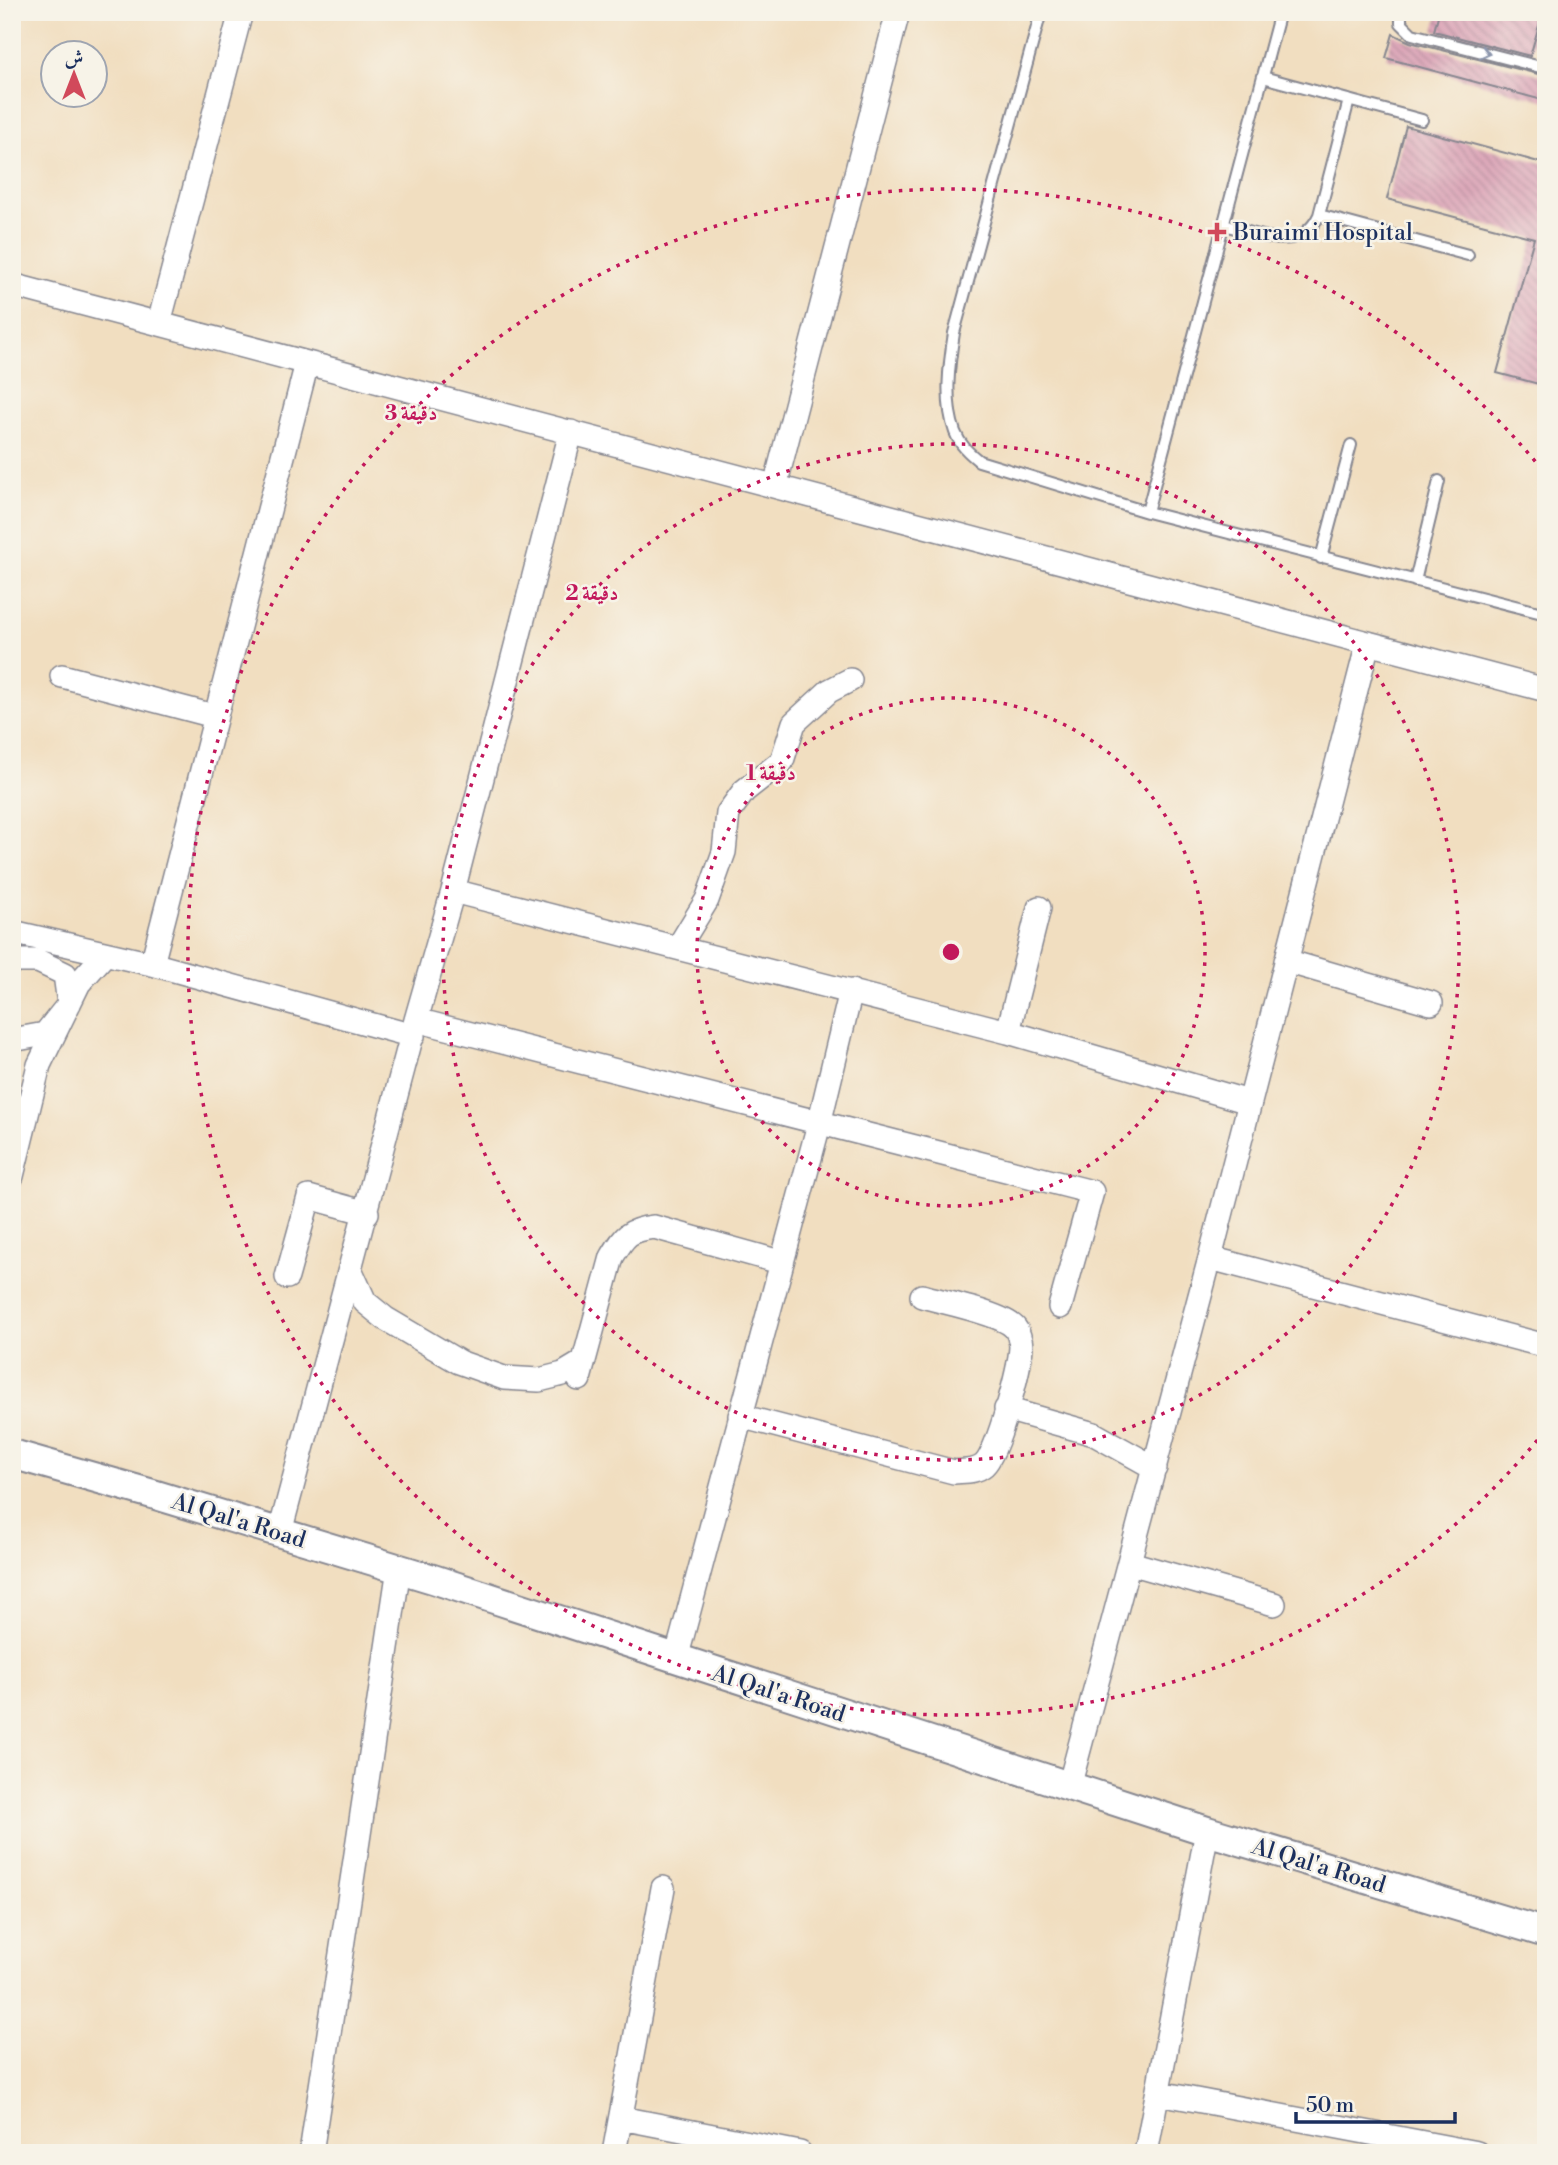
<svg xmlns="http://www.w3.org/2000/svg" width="1558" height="2165" viewBox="0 0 1558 2165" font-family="'Libre Bodoni',Amiri,serif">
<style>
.building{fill:url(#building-back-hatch)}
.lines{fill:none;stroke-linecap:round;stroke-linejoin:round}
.service-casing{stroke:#86868f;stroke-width:14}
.minor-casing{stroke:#86868f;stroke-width:26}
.tertiary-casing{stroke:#86868f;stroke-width:32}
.service{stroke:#fff;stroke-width:10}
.minor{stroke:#fff;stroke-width:23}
.tertiary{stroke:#fff;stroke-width:28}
.oneway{stroke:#8d97ae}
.ring{fill:none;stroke:#c2185b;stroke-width:3.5;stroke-dasharray:3.5 7}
.poi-dot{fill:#d1495b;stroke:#f7f3e8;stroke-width:2.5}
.labels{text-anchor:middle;stroke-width:5;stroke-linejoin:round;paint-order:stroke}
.poi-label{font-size:23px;fill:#1b2f5e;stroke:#f7f3e8;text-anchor:start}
.street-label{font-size:23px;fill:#1b2f5e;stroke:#f7f3e8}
.centre{fill:#c2185b;stroke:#f7f3e8;stroke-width:3.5}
.ring-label{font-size:21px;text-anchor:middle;font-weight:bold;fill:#c2185b;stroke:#f7f3e8;stroke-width:5;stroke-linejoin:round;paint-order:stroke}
</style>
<defs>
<pattern id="building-back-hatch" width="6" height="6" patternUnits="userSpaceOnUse" patternTransform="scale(1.75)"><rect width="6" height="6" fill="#da9fb4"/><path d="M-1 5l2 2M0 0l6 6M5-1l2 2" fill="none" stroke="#b08296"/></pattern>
</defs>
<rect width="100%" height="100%" fill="#f7f3e8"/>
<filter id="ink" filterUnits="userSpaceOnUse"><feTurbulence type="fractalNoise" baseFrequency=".0143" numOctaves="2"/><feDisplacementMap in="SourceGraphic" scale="14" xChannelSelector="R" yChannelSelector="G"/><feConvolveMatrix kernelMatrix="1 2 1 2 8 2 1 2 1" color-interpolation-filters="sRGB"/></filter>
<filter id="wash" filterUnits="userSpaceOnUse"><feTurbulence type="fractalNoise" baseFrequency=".00686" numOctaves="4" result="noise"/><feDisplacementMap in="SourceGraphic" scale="28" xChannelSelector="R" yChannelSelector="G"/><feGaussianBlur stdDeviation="1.57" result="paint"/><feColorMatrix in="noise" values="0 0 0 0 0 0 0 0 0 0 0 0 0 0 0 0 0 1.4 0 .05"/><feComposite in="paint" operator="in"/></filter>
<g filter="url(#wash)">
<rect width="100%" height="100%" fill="#f1dec0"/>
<g id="blocks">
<!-- building -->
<path class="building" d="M 1439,12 L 1543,12 L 1530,56 L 1434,31 Z
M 1393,34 L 1410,42 L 1546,76 L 1546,101 L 1386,58 Z
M 1406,126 L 1546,164 L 1546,386 L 1497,373 L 1534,238 L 1387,199 Z"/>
</g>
</g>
<g filter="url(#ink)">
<use href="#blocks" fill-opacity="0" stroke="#86868f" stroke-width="2"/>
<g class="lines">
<defs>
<path id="service" d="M 1041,12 L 954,333 C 949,364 944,402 955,432 C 960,445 969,453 979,461 L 1147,512 L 1546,614
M 1401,12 L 1401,23 L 1412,34 L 1544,68 L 1546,61
M 1263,77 L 1422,120
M 1319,215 L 1468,255
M 1224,225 C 1257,233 1300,256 1319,215 L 1349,100
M 1147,512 L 1280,12
M 1321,558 L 1351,445
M 1415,581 L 1439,481"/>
<path id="minor" d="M 12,285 L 1546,690
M 159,323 L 241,12
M 775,486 L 898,12
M 62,676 L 214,716
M 453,891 L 1008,1032 L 1039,908
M 12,932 L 152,964 L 413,1036
M 679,946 L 707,900 L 724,852 L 728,813 L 744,791 L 782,761 L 794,723 L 829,691 L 850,680
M 12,961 L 38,961 L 65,974 L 69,1004 L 45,1034 L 12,1040
M 1286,961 L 1431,1003
M 152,964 L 307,363
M 416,1020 L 1092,1192 L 1060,1307
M 1008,1032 L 1249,1102
M 12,1176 L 39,1065 L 79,983 L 105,954
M 1210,1258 L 1546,1346
M 351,1271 L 365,1302 L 386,1319 L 459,1362 L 504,1378 L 539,1380 L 563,1374 L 583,1362
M 287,1277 L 309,1197 L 367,1213
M 579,1379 L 612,1257 C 625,1235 629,1230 654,1227 L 780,1262
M 1006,1409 L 1094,1434 L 1155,1468
M 740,1416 L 954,1472 C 964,1471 976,1472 984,1465 C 998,1453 1020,1367 1021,1347 C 1021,1341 1018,1331 1014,1327 C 1000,1313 942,1302 922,1296
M 280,1532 L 416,1020 L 453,891 L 571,432
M 1130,1563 L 1274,1604
M 676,1659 L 819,1124 L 851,991
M 1069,1787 L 1210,1258 L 1368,643
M 1159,2093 L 1477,2153
M 621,2118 L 800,2153
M 311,2153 L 399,1568
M 614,2153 L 663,1888
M 1146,2153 L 1207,1831"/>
<path id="tertiary" d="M 12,1454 L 156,1495 L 433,1579 L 1207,1831 L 1546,1933"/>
</defs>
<!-- service casing -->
<use href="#service" class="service-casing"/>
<!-- minor casing -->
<use href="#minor" class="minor-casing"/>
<!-- tertiary casing -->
<use href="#tertiary" class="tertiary-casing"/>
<!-- service -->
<use href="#service" class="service"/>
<!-- minor -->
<use href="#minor" class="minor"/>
<!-- tertiary -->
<use href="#tertiary" class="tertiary"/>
</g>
<!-- one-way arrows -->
<defs><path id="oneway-chevron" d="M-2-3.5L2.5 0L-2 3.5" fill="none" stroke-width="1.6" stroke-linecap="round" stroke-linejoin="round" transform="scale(1.75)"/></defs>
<use class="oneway" href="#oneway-chevron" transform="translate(1485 53) rotate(14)"/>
</g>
<!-- distance rings -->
<g class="ring">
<circle cx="951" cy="952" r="254"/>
<circle cx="951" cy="952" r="508"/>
<path d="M1544 1432A763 763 0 1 1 1544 472"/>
</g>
<!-- markers -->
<path class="poi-dot" d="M1213.5 221.5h7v7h7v7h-7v7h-7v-7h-7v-7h7z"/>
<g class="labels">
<!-- poi labels -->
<g class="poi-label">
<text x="1233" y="240">Buraimi Hospital</text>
</g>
<!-- street labels -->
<g class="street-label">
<text transform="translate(239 1520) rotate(17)" y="8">Al Qal'a Road</text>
<text transform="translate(779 1693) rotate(18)" y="8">Al Qal'a Road</text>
<text transform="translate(1319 1865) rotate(17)" y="8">Al Qal'a Road</text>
</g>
</g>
<circle cx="951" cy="952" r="10" class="centre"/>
<g class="ring-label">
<text x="411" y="420">3 دقيقة</text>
<text x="592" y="600">2 دقيقة</text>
<text x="771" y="780">1 دقيقة</text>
</g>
<!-- margin -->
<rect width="1558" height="2165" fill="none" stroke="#f7f3e8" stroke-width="42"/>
<!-- north arrow -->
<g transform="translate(74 74)"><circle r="33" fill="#f7f3e8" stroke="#9fa5b1" stroke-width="2"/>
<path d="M0-5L12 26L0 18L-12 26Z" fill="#d1495b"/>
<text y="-10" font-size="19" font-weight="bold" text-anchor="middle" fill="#1b2f5e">ش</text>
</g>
<!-- scale -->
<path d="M1296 2112v10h159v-10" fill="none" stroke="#1b2f5e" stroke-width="3.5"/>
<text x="1306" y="2112" font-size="21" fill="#1b2f5e" stroke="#f7f3e8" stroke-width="5" paint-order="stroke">50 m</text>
</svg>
